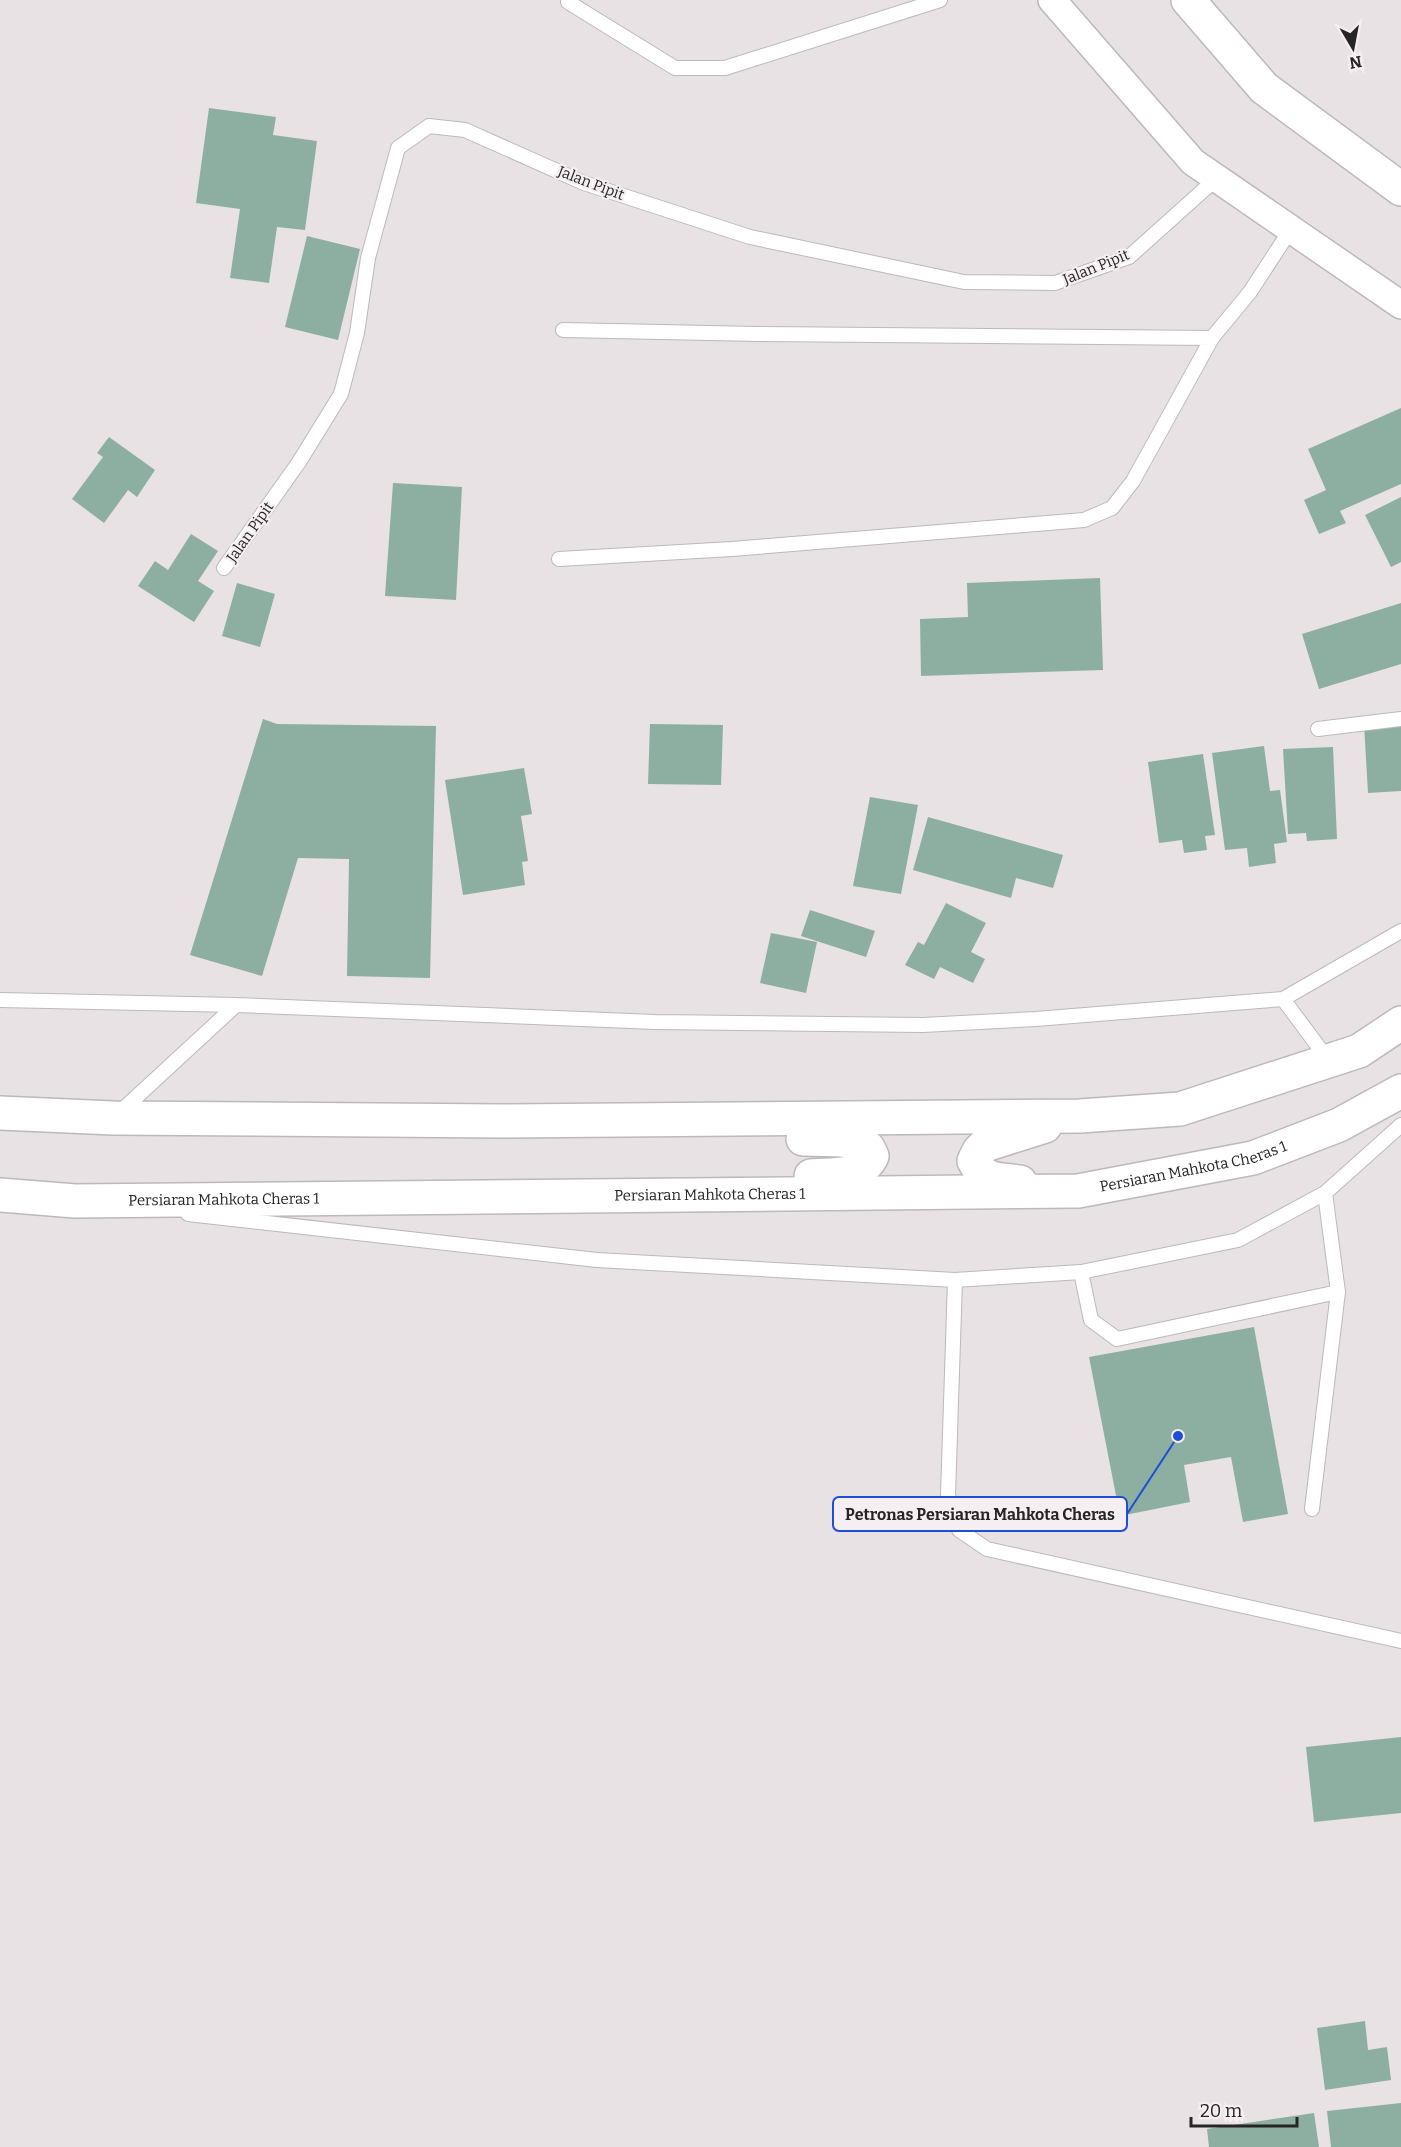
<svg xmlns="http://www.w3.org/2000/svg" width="1401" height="2147" viewBox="0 0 1401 2147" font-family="Bitter,serif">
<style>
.building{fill:#8cafa1}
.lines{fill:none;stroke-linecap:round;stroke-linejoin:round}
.service-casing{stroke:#beb8ba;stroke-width:16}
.minor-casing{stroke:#beb8ba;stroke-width:30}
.secondary-casing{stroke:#beb8ba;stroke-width:36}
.motorway-casing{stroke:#beb8ba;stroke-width:36}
.service{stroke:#fff;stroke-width:14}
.minor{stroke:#fff;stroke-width:27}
.secondary{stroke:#fff;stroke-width:33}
.motorway{stroke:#fff;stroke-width:33}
.labels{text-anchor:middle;stroke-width:4.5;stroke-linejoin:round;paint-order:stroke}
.street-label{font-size:15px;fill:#262425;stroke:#f6eff1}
.leader{fill:none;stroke:#1d4ed8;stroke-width:2}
.callout-dot{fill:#1d4ed8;stroke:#f6eff1;stroke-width:2}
.callout{fill:#f6eff1;stroke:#1d4ed8;stroke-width:2}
.callout-label{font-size:16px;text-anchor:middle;font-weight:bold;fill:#262425}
</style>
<rect width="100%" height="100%" fill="#e8e2e4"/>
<!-- building -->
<path class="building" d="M 209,108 L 276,117 L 273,135 L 317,141 L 305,230 L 277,227 L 269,283 L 230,278 L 240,209 L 196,203 Z
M 307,236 L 360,249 L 338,340 L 285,327 Z
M 1401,408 L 1401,484 L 1340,511 L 1346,523 L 1319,534 L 1304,500 L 1326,490 L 1308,449 Z
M 109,437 L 155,470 L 137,497 L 128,490 L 104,523 L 72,499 L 103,457 L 97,453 Z
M 393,483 L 462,487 L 456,600 L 385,596 Z
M 1401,497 L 1401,562 L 1391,567 L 1365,515 Z
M 191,534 L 218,551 L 198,581 L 214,591 L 194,622 L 138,586 L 155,561 L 168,570 Z
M 1100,578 L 1103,670 L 921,676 L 920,619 L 968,617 L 967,583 Z
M 237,583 L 275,594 L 260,647 L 222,636 Z
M 1401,603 L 1401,664 L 1319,689 L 1302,634 Z
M 263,719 L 277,724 L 436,726 L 430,978 L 347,976 L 349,859 L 298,858 L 262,976 L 190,955 Z
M 1401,722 L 1401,791 L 1368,793 L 1364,724 Z
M 650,724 L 723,725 L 721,785 L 648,784 Z
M 1264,746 L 1270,791 L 1280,790 L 1287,842 L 1274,844 L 1276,863 L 1249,867 L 1247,848 L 1225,850 L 1212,753 Z
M 1333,747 L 1337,839 L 1307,841 L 1306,833 L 1288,834 L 1283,749 Z
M 1203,754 L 1215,835 L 1205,836 L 1207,850 L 1184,853 L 1182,840 L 1159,843 L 1148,762 Z
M 524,768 L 532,814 L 521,816 L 528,861 L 522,862 L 525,885 L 463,895 L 445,780 Z
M 870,797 L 918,805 L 901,894 L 853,886 Z
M 928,817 L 1063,855 L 1053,888 L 1016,878 L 1011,898 L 913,870 Z
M 946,903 L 986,923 L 971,952 L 985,959 L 973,983 L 940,967 L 934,979 L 905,965 L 918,942 L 924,945 Z
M 810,910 L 875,931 L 866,957 L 801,936 Z
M 771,933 L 817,942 L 806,993 L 760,983 Z
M 1254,1327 L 1288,1514 L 1243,1522 L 1231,1457 L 1184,1465 L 1190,1502 L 1120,1516 L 1089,1357 Z
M 1401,1737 L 1401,1813 L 1314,1822 L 1306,1747 Z
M 1365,2021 L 1368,2050 L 1387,2047 L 1391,2080 L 1325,2090 L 1317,2028 Z
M 1401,2103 L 1401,2147 L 1331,2147 L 1327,2111 Z
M 1314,2113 L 1319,2147 L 1209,2147 L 1207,2129 Z"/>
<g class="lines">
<defs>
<path id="service" d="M 568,2 L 675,68 L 725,68 L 940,0
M 563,330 L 758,334 L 1212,338
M 559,559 L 732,549 L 1084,520 L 1112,508 L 1133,481 L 1212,338 L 1250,292 L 1291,229
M 224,568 L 299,462 L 341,394 L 357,333 L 368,258 L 398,148 L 429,126 L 465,130 L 584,183 L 750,237 L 964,282 L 1055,283 L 1129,257 L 1217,178
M 1318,729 L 1401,719
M 1283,999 L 1329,1061
M 0,1000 L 236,1005 L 655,1022 L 923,1025 L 1036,1019 L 1283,999 L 1401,931
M 119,1113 L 236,1005
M 188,1214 L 597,1260 L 955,1280 L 1081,1272 L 1238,1240 L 1325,1193 L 1401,1125
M 1081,1272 L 1091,1320 L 1117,1339 L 1338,1292
M 955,1280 L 948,1495 L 959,1530 L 987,1549 L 1401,1641
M 1312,1509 L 1338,1292 L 1325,1193"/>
<path id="minor" d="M 1052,0 L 1193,162 L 1401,305"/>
<g id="secondary">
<path d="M 0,1113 L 113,1118 L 502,1121 L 1080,1116 L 1180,1109 L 1359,1051 L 1401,1023"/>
<path d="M 803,1139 L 844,1140 L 868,1148 L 872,1156 C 862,1178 832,1174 811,1176"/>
<path d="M 1020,1182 C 999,1179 984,1182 974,1161 L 979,1151 L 985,1145 L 1045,1126"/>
<path id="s1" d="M 0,1195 L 75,1201 L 1078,1191 L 1253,1158 L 1339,1125 L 1401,1091"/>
</g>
<path id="motorway" d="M 1188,0 L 1264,88 L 1401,189"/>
</defs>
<!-- service casing -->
<use href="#service" class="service-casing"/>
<!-- minor casing -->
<use href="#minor" class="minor-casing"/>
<!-- secondary casing -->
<use href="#secondary" class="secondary-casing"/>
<!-- motorway casing -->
<use href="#motorway" class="motorway-casing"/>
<!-- service -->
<use href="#service" class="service"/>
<!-- minor -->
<use href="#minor" class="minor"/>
<!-- secondary -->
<use href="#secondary" class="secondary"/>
<!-- motorway -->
<use href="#motorway" class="motorway"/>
</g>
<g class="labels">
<!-- street labels -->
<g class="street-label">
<text transform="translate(591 183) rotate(21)" y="5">Jalan Pipit</text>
<text transform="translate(1096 267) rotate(-22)" y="5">Jalan Pipit</text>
<text transform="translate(250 532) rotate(-55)" y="5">Jalan Pipit</text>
<text dy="5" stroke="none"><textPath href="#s1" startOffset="1196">Persiaran Mahkota Cheras 1</textPath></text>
<text dy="5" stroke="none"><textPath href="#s1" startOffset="710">Persiaran Mahkota Cheras 1</textPath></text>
<text dy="5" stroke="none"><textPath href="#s1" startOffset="224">Persiaran Mahkota Cheras 1</textPath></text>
</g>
</g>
<!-- callouts -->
<path class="leader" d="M1178 1436L1127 1514"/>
<circle class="callout-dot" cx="1178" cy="1436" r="6"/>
<rect class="callout" x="833" y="1497" width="294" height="34" rx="6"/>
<g class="callout-label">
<text x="980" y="1520">Petronas Persiaran Mahkota Cheras</text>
</g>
<!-- north arrow -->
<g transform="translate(1353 48) rotate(170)" stroke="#f6eff1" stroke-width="4.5" paint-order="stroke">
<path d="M0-4.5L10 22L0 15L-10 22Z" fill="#262425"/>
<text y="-9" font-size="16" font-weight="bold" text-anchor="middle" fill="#262425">N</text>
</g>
<!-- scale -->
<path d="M1191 2117v9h106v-9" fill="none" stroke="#262425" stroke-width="3"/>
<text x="1200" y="2117" font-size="18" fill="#262425" stroke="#f6eff1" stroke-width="4.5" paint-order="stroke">20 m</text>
</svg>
